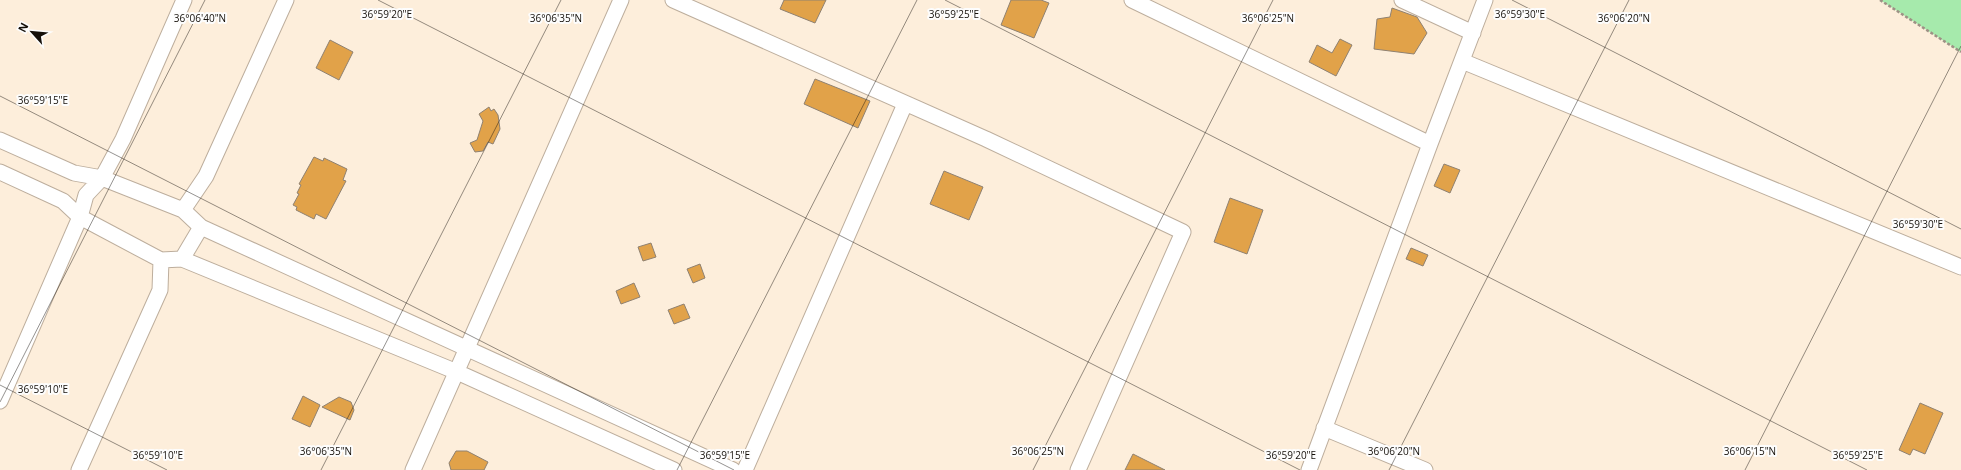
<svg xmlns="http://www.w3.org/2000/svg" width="1961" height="470" viewBox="0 0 1961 470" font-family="'Open Sans',sans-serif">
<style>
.green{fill:#a6eaac}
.building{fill:#e1a249;stroke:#8f8171}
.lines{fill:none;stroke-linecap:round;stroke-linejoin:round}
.street-casing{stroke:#bdae9d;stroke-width:17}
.path{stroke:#9d9285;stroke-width:2.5;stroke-dasharray:3 2;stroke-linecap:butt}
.street{stroke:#fff;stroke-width:15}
.ticks{fill:none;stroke:#15100a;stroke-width:1;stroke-opacity:0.45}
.ticks-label{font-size:10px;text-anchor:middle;fill:#15100a;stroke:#fdfdfd;stroke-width:4;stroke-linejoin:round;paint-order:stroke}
</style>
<rect width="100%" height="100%" fill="#fdeedb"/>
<!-- green -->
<path class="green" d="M 1880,0 L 1961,0 L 1961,52 Z"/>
<!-- building -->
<path class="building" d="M 784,0 L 826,0 L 815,23 L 780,9 Z
M 1011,0 L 1041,0 L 1049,3 L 1034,38 L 1001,25 Z
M 1392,8 L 1417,17 L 1427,33 L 1414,54 L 1374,49 L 1377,19 L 1390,17 Z
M 1340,39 L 1352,45 L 1336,76 L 1309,62 L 1317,45 L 1332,53 Z
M 330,40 L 353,52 L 339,80 L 316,68 Z
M 815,79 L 870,101 L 858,128 L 804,104 Z
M 489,107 L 491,111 L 494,109 L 498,115 L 500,129 L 493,144 L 488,142 L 483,151 L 475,152 L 470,143 L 477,140 L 483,121 L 479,114 Z
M 314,157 L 323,161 L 324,158 L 347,169 L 343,180 L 346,181 L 326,219 L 316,214 L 314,219 L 296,210 L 297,207 L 293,205 L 299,194 L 297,193 L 301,185 L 299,184 Z
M 1444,164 L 1460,170 L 1450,193 L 1434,186 Z
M 944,171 L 983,187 L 969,220 L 930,204 Z
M 1230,198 L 1263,210 L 1247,254 L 1214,242 Z
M 651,243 L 656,257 L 643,261 L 638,247 Z
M 1411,248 L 1428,255 L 1423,266 L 1406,259 Z
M 700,264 L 705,278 L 693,283 L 687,269 Z
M 634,283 L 640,297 L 621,304 L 616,291 Z
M 684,304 L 690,318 L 674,324 L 668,310 Z
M 303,396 L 320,405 L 310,427 L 292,419 Z
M 339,397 L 351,402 L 354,410 L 350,420 L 322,407 Z
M 1920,403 L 1943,413 L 1925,454 L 1913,449 L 1910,455 L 1899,450 Z
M 456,451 L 467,451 L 488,462 L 484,470 L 451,470 L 449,463 Z
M 1133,454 L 1165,470 L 1125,470 Z"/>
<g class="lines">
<defs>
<path id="street" d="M 673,0 L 986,139 L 1183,232 L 1078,470
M 1132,0 L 1430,144
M 1402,0 L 1473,33
M 1462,61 L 1961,267
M 0,140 L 74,173 L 102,178 L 123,139 L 184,0
M 0,172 L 63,201 L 80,217 L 0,401
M 183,210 L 206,176 L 286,0
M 201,227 L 182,259 L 161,260 L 80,217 L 86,195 L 102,178 L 183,210 L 201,227 L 733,470
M 182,259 L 457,372 L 674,470
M 1324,428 L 1425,470
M 79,470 L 160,290 L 161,260
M 413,470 L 621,0
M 745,470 L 905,104
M 1309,470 L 1430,144 L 1485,0"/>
</defs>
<!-- street casing -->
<use href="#street" class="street-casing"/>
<!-- path -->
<path class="path" d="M 1880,0 L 1961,52"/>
<!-- street -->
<use href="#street" class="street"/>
</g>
<!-- ticks -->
<path class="ticks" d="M 378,0 L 1300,470M 945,0 L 1867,470M 1512,0 L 1961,229M 0,96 L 734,470M 0,385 L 167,470M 0,402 L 205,0M 321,470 L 561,0M 677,470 L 917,0M 1033,470 L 1273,0M 1389,470 L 1629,0M 1745,470 L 1961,46"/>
<g class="ticks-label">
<text x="387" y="18">36°59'20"E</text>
<text x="954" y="18">36°59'25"E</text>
<text x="1520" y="18">36°59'30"E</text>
<text x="200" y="22">36°06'40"N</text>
<text x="556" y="22">36°06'35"N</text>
<text x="1268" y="22">36°06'25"N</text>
<text x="1624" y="22">36°06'20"N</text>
<text x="43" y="104">36°59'15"E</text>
<text x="1918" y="228">36°59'30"E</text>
<text x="43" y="393">36°59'10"E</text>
<text x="326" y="455">36°06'35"N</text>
<text x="1038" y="455">36°06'25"N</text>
<text x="1394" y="455">36°06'20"N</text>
<text x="1750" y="455">36°06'15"N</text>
<text x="158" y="459">36°59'10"E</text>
<text x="725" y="459">36°59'15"E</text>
<text x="1291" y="459">36°59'20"E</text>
<text x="1858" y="459">36°59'25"E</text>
</g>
<!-- north arrow -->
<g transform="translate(32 32) rotate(297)" stroke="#fdfdfd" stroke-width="3" paint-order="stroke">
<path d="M0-3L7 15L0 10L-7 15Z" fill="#15100a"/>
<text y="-6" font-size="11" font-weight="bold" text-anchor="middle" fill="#15100a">N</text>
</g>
</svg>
